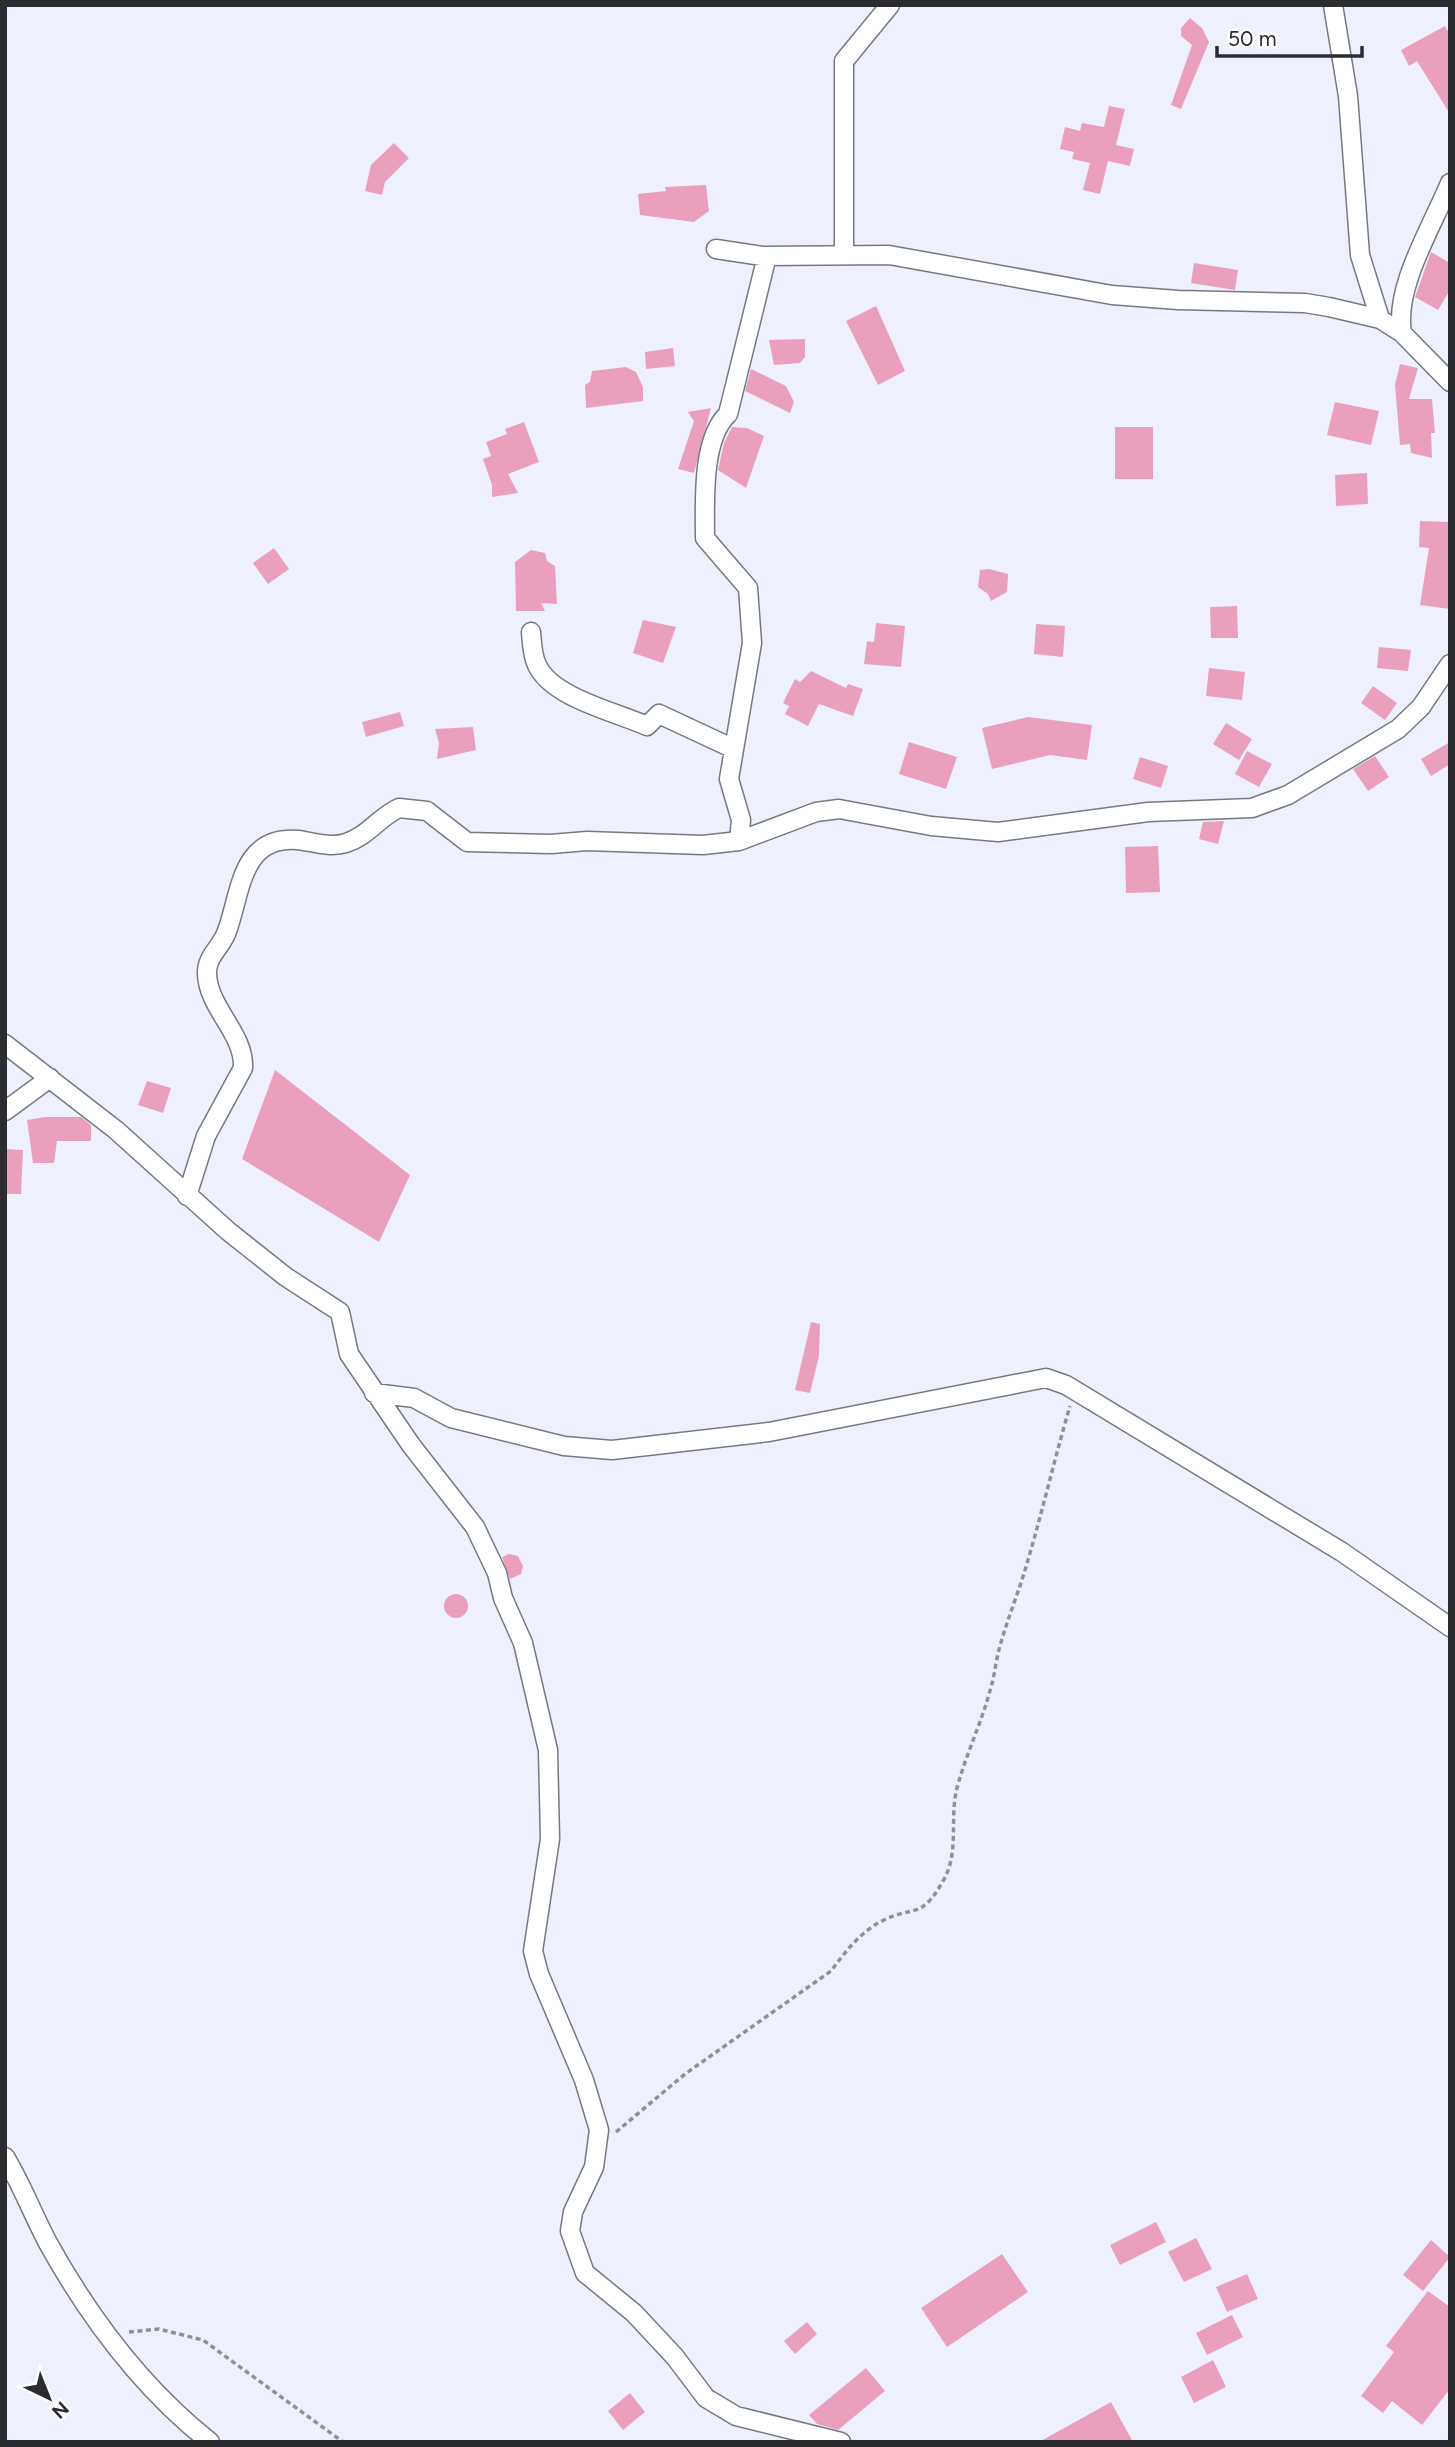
<svg xmlns="http://www.w3.org/2000/svg" width="1455" height="2447" viewBox="0 0 1455 2447" font-family="Figtree,sans-serif">
<style>
.building{fill:#eaa0bd}
.lines{fill:none;stroke-linecap:round;stroke-linejoin:round}
.minor-casing{stroke:#757983;stroke-width:21}
.path{stroke:#8f9199;stroke-width:3.5;stroke-dasharray:5 3.5;stroke-linecap:butt}
.minor{stroke:#fff;stroke-width:18}
</style>
<rect width="100%" height="100%" fill="#eef1fd"/>
<!-- building -->
<path class="building" d="M 1190,18 L 1202,28 L 1209,42 L 1181,109 L 1171,105 L 1192,45 L 1181,36 L 1181,28 Z
M 1445,26 L 1450,35 L 1450,114 L 1417,61 L 1409,66 L 1401,50 Z
M 1109,106 L 1125,109 L 1116,145 L 1134,149 L 1130,166 L 1108,161 L 1100,194 L 1083,190 L 1090,163 L 1072,159 L 1074,152 L 1060,149 L 1065,127 L 1080,131 L 1082,123 L 1104,127 Z
M 394,143 L 409,158 L 385,182 L 382,195 L 365,191 L 371,165 Z
M 706,185 L 709,211 L 694,222 L 640,215 L 638,194 L 666,191 L 665,187 Z
M 1431,252 L 1450,263 L 1450,290 L 1438,310 L 1415,297 Z
M 1194,263 L 1238,270 L 1235,290 L 1191,283 Z
M 876,306 L 905,371 L 878,385 L 846,321 Z
M 805,339 L 805,357 L 800,363 L 774,365 L 769,340 Z
M 673,348 L 675,366 L 646,369 L 645,352 Z
M 1400,364 L 1418,368 L 1409,399 L 1432,399 L 1435,433 L 1431,433 L 1432,458 L 1411,453 L 1410,444 L 1400,445 L 1395,385 Z
M 626,367 L 636,372 L 643,387 L 643,401 L 586,408 L 585,385 L 590,382 L 592,371 Z
M 751,369 L 786,386 L 794,402 L 790,413 L 745,391 Z
M 1335,402 L 1379,411 L 1371,445 L 1327,435 Z
M 711,408 L 694,473 L 678,469 L 694,421 L 688,412 Z
M 524,422 L 539,462 L 508,474 L 518,493 L 492,497 L 492,485 L 483,459 L 491,456 L 486,442 L 507,434 L 505,429 Z
M 732,427 L 747,428 L 764,436 L 746,488 L 718,470 L 724,443 Z
M 1115,427 L 1153,427 L 1153,479 L 1115,479 Z
M 1367,473 L 1368,504 L 1336,506 L 1335,475 Z
M 1420,521 L 1450,522 L 1450,609 L 1420,605 L 1429,548 L 1419,547 Z
M 274,548 L 289,569 L 268,584 L 253,563 Z
M 531,550 L 545,553 L 547,561 L 555,566 L 557,604 L 541,603 L 545,611 L 516,611 L 515,562 Z
M 989,569 L 1008,574 L 1007,592 L 991,601 L 988,594 L 978,587 L 980,570 Z
M 1237,606 L 1238,638 L 1211,638 L 1210,607 Z
M 643,620 L 676,627 L 663,663 L 633,653 Z
M 876,623 L 905,626 L 901,667 L 864,664 L 867,641 L 874,642 Z
M 1036,624 L 1065,626 L 1063,657 L 1034,654 Z
M 1379,647 L 1411,650 L 1408,671 L 1377,668 Z
M 1209,668 L 1245,672 L 1242,700 L 1206,696 Z
M 811,671 L 846,688 L 848,684 L 863,689 L 853,716 L 819,704 L 808,726 L 785,714 L 789,706 L 783,703 L 795,679 L 800,682 Z
M 1373,686 L 1397,703 L 1385,720 L 1361,703 Z
M 400,712 L 404,726 L 366,737 L 362,722 Z
M 1028,717 L 1092,725 L 1087,760 L 1050,755 L 992,769 L 982,728 Z
M 1226,723 L 1252,739 L 1239,760 L 1213,744 Z
M 473,727 L 476,750 L 437,759 L 439,743 L 435,729 Z
M 909,742 L 957,757 L 946,789 L 899,774 Z
M 1450,742 L 1450,764 L 1431,776 L 1421,759 Z
M 1247,751 L 1272,764 L 1259,787 L 1235,774 Z
M 1375,756 L 1389,777 L 1368,791 L 1353,769 Z
M 1140,757 L 1168,766 L 1161,788 L 1133,779 Z
M 1224,821 L 1218,844 L 1199,839 L 1203,822 Z
M 1158,846 L 1160,892 L 1126,893 L 1125,847 Z
M 275,1070 L 410,1175 L 379,1242 L 242,1159 Z
M 147,1081 L 171,1088 L 163,1113 L 138,1105 Z
M 45,1117 L 81,1117 L 91,1125 L 91,1141 L 57,1141 L 54,1163 L 33,1163 L 27,1120 Z
M 7,1149 L 23,1150 L 21,1194 L 6,1194 Z
M 811,1322 L 820,1324 L 819,1356 L 810,1393 L 795,1390 Z
M 509,1554 L 518,1556 L 523,1566 L 521,1574 L 510,1579 L 502,1557 Z
M444 1606a12 12 0 1 1 24 0a12 12 0 1 1-24 0Z
M 1156,2222 L 1166,2242 L 1120,2265 L 1110,2245 Z
M 1196,2238 L 1212,2269 L 1184,2282 L 1168,2252 Z
M 1431,2240 L 1450,2257 L 1423,2291 L 1403,2275 Z
M 1002,2254 L 1028,2292 L 947,2347 L 921,2308 Z
M 1247,2274 L 1258,2299 L 1227,2312 L 1216,2287 Z
M 1428,2291 L 1450,2307 L 1450,2389 L 1422,2425 L 1392,2401 L 1383,2413 L 1361,2396 L 1394,2352 L 1386,2346 Z
M 1232,2315 L 1243,2337 L 1207,2355 L 1196,2333 Z
M 807,2322 L 817,2334 L 795,2354 L 784,2341 Z
M 1213,2360 L 1226,2387 L 1194,2403 L 1181,2377 Z
M 866,2368 L 885,2391 L 838,2430 L 817,2424 L 809,2415 Z
M 630,2393 L 645,2412 L 623,2430 L 608,2411 Z
M 1111,2402 L 1133,2442 L 1039,2442 Z"/>
<g class="lines">
<defs>
<path id="minor" d="M 1333,5 L 1348,96 L 1360,255 L 1380,319
M 716,249 L 762,256 L 889,255 L 1112,295 L 1178,300 L 1305,303 L 1329,307 L 1380,319 L 1402,333 L 1450,382
M 844,254 L 844,61 L 890,5
M 1402,333 C 1394,287 1432,227 1450,183
M 531,632 C 532,643 532,655 537,665 C 552,698 616,712 647,726 L 659,714 L 734,749
M 739,841 L 741,820 L 729,779 L 752,643 L 748,588 L 705,538 C 705,504 701,439 728,414 L 767,256
M 5,1044 L 116,1130 L 228,1231 L 286,1277 L 340,1312 L 349,1354 L 411,1445 L 475,1527 L 497,1573 L 503,1598 L 523,1643 L 548,1750 L 550,1839 L 533,1951 L 539,1974 L 584,2080 L 599,2130 L 594,2167 L 573,2212 L 570,2231 L 585,2273 L 634,2313 L 675,2357 L 706,2398 L 736,2416 L 841,2442
M 5,1111 L 50,1078
M 187,1196 L 206,1136 L 243,1068 C 245,1034 208,1008 207,974 C 206,956 222,947 227,931 C 241,894 240,835 298,840 C 313,842 330,848 346,843 C 368,836 379,817 399,808 L 427,811 L 467,842 L 551,844 L 587,841 L 703,845 L 739,841 L 816,812 L 839,809 L 931,826 L 998,832 L 1148,812 L 1252,808 L 1288,795 L 1398,729 L 1421,707 L 1450,664
M 374,1393 L 414,1398 L 451,1418 L 564,1446 L 612,1450 L 769,1432 L 1046,1378 L 1066,1385 L 1342,1552 L 1450,1627
M 5,2157 C 22,2185 33,2215 48,2243 C 89,2317 143,2389 210,2442"/>
</defs>
<!-- minor casing -->
<use href="#minor" class="minor-casing"/>
<!-- path -->
<path class="path" d="M 616,2132 L 685,2074 L 831,1971 C 845,1952 862,1930 884,1920 C 915,1905 921,1920 943,1881 C 960,1853 949,1819 957,1788 C 966,1754 982,1722 991,1687 C 995,1674 996,1659 1000,1646 C 1008,1617 1020,1589 1028,1560 C 1043,1509 1055,1457 1070,1406
M 129,2332 L 159,2329 L 203,2340 L 343,2442"/>
<!-- minor -->
<use href="#minor" class="minor"/>
</g>
<!-- border -->
<rect width="1455" height="2447" fill="none" stroke="#2a2c30" stroke-width="14"/>
<!-- north arrow -->
<g transform="translate(49 2398) rotate(137)" stroke="#ffffff" stroke-width="5" paint-order="stroke">
<path d="M0-5L12 26L0 18L-12 26Z" fill="#2a2c30"/>
<text y="-10" font-size="19" font-weight="bold" text-anchor="middle" fill="#2a2c30">N</text>
</g>
<!-- scale -->
<path d="M1217 46v10h145v-10" fill="none" stroke="#2a2c30" stroke-width="3.5"/>
<text x="1228" y="46" font-size="21" fill="#2a2c30" stroke="#ffffff" stroke-width="5" paint-order="stroke">50 m</text>
</svg>
